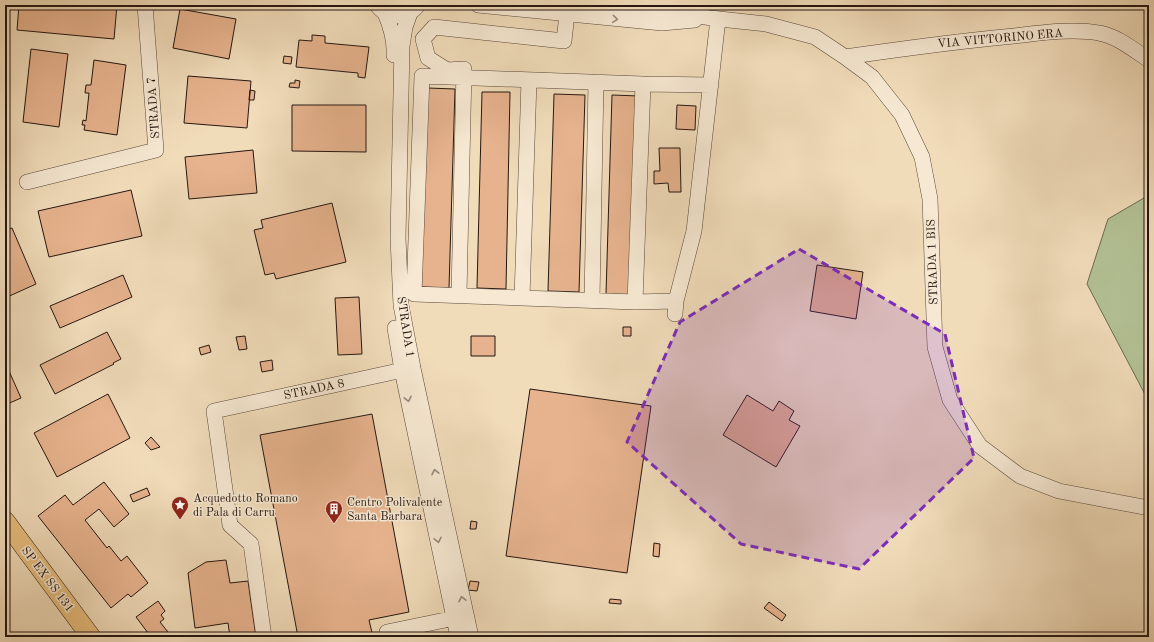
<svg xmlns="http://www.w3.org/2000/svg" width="1154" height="642" viewBox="0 0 1154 642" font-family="'Old Standard TT',serif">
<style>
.green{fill:#b3c295;stroke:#6c6c52}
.building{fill:#e6b38e;stroke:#251710}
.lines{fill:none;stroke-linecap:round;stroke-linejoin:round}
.minor-casing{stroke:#58483a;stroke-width:16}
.major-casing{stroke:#251710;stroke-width:20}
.minor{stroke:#f6e8d2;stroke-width:15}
.major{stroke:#e8be7d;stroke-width:19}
.oneway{stroke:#988a7b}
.marked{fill:#7b2cbf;fill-opacity:0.2;stroke:#7b2cbf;stroke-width:3;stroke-dasharray:8 5;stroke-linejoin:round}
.labels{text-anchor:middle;stroke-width:3;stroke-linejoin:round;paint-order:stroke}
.street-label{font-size:12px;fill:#251710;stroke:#f6e8d2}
.poi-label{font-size:12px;fill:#251710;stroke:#f6e8d2;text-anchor:start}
</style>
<rect width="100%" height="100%" fill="#f1dcba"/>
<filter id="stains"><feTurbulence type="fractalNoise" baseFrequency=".005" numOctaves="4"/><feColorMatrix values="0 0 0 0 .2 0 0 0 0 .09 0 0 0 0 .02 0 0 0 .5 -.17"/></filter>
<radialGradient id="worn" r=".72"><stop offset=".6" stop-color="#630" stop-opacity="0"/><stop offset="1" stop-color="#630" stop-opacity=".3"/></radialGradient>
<!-- green -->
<path class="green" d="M 1149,195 L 1149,402 L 1087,284 L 1108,219 Z"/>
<!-- building -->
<path class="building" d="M 19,5 L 117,5 L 114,39 L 17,30 Z
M 180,9 L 236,19 L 229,59 L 173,48 Z
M 312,35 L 325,36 L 325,43 L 369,47 L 365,78 L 358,77 L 358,73 L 296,67 L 299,40 L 312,41 Z
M 31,49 L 68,54 L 59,127 L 23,122 Z
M 284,56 L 292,57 L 291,64 L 283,63 Z
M 94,60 L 126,65 L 117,135 L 84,130 L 85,125 L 82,125 L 83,120 L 86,121 L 89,93 L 85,93 L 86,85 L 91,85 Z
M 188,76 L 251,81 L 247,128 L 184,123 Z
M 295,80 L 300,81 L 299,88 L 289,87 L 290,83 L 295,83 Z
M 428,88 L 455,89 L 449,288 L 421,287 Z
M 250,90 L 255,91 L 254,100 L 249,100 Z
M 482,92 L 510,92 L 506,289 L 477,288 Z
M 554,94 L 585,95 L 579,292 L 548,291 Z
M 612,95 L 639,96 L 633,295 L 606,294 Z
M 292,105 L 366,105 L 366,152 L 292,151 Z
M 677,105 L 696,106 L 695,130 L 676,129 Z
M 659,148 L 680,148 L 681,192 L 669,192 L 668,183 L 654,184 L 654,171 L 660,171 Z
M 253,150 L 257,193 L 189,199 L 185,157 Z
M 131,190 L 142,236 L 49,257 L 38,211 Z
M 332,203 L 346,262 L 276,279 L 274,273 L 265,275 L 254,230 L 263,228 L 261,220 Z
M 12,228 L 36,284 L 5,298 L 5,230 Z
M 817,265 L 863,272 L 856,319 L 810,311 Z
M 123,275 L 132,297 L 60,328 L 50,306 Z
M 359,297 L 362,354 L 338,355 L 335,298 Z
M 623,327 L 631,327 L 631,336 L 623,336 Z
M 107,332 L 121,359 L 113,363 L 114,364 L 55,394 L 40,365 Z
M 245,336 L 247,349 L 239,350 L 236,337 Z
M 471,336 L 495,336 L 495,356 L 471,356 Z
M 209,345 L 211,352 L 201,355 L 199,348 Z
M 272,360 L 273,370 L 262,372 L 260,362 Z
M 5,362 L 21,398 L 5,405 Z
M 530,389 L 651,406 L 627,573 L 506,556 Z
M 108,394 L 130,438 L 57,477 L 34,433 Z
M 747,395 L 773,411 L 779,401 L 794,411 L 789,420 L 800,426 L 776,467 L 723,435 Z
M 372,414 L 409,612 L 369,620 L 373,637 L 298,637 L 260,435 Z
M 151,437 L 160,447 L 151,450 L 145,443 Z
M 104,482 L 129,514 L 114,527 L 99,509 L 85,520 L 107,548 L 109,546 L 121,561 L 127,556 L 148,583 L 131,597 L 128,594 L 111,608 L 38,516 L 65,495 L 73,505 Z
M 147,488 L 150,495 L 133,502 L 130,495 Z
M 471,521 L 477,522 L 476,529 L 470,529 Z
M 654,543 L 660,544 L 659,557 L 653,556 Z
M 226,560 L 230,583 L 248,581 L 256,637 L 230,637 L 228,623 L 195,628 L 188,573 L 206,562 Z
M 470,581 L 479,582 L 477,591 L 468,590 Z
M 610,599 L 621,600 L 621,604 L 609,603 Z
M 158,601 L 165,611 L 161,615 L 164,619 L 160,622 L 172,637 L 151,637 L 136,617 Z
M 769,602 L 786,615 L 782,621 L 764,608 Z"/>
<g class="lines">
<defs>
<path id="minor" d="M 377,5 C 388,20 407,19 418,5
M 478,5 L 662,23 L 695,20
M 611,5 L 676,11 L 710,18 L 766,24 L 815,37 L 845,57 L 872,77 L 902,115 L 922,157 L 930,199 L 935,347 L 950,400 L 980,446 L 1020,476 L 1059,491 L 1149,508
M 385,13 C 391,27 395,40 394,55
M 410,13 L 405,27 L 402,46 L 398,238 L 401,305 L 413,368 L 471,637
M 845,57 C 901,49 957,41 1014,36 C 1039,33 1074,28 1099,33 C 1117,36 1134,50 1149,60
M 643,84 L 711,85
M 27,182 L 156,150 L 145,5
M 459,295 L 464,69 L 447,70 L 428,58 L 423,39 L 434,27 L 564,41 L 568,5
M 522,298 L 529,80
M 592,300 L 596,82
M 635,302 L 643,84 L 422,76 L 414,294 L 635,302 L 676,301
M 675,314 L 676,301 L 694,231 L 718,19
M 395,328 L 402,370 L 458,637
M 387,632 L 455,618
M 264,637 L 251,544 L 230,525 L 214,411 L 412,368"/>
<path id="major" d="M 5,521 L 91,637"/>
</defs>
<!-- minor casing -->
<use href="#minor" class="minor-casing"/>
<!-- major casing -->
<use href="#major" class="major-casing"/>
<!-- minor -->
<use href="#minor" class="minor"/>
<!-- major -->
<use href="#major" class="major"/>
</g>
<!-- one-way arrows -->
<defs><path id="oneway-chevron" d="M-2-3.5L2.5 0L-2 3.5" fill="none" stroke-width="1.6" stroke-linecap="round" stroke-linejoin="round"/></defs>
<g class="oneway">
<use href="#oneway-chevron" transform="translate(615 19) rotate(5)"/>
<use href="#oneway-chevron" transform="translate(408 399) rotate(78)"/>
<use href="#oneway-chevron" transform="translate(435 472) rotate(-102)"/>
<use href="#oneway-chevron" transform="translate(438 540) rotate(78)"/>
<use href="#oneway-chevron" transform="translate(462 599) rotate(-102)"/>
</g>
<!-- marked area -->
<path class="marked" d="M 799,249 L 945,334 L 974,458 L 859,569 L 741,544 L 627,442 L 680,322 Z"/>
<!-- icons -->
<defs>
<symbol id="sight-pin" viewBox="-11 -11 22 30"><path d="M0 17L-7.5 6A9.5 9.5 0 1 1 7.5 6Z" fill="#8f2418" stroke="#f6e8d2"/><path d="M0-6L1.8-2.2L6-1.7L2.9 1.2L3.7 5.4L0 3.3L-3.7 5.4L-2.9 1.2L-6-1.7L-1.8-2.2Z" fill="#fff"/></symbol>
<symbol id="building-pin" viewBox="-11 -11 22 30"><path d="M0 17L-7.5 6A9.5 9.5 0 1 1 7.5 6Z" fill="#8f2418" stroke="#f6e8d2"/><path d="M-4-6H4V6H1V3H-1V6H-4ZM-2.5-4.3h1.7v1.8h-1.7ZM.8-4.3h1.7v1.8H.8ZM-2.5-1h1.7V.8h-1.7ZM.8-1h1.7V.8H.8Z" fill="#fff"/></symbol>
</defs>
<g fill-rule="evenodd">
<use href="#sight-pin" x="170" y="495" width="20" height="27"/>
<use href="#building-pin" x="324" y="499" width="20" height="27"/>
</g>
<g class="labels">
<!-- street labels -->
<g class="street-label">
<text transform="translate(1000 38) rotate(-5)" y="4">VIA VITTORINO ERA</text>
<text transform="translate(153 108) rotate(-94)" y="4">STRADA 7</text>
<text transform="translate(932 262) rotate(-92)" y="4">STRADA 1 BIS</text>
<text transform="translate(406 327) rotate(81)" y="4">STRADA 1</text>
<text transform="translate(314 389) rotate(-12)" y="4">STRADA 8</text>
<text transform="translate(48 579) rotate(53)" y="4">SP EX SS 131</text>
</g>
<!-- poi labels -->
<g class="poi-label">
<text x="193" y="502">Acquedotto Romano<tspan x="193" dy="14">di Pala di Carru</tspan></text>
<text x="347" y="506">Centro Polivalente<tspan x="347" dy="14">Santa Barbara</tspan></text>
</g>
</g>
<!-- margin -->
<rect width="1154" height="642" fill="none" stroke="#f1dcba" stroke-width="20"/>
<rect x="6" y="6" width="1142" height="630" fill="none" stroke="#251710" stroke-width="2"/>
<rect x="10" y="10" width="1134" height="622" fill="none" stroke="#251710"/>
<rect width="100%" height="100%" filter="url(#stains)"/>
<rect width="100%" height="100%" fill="url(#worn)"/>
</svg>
